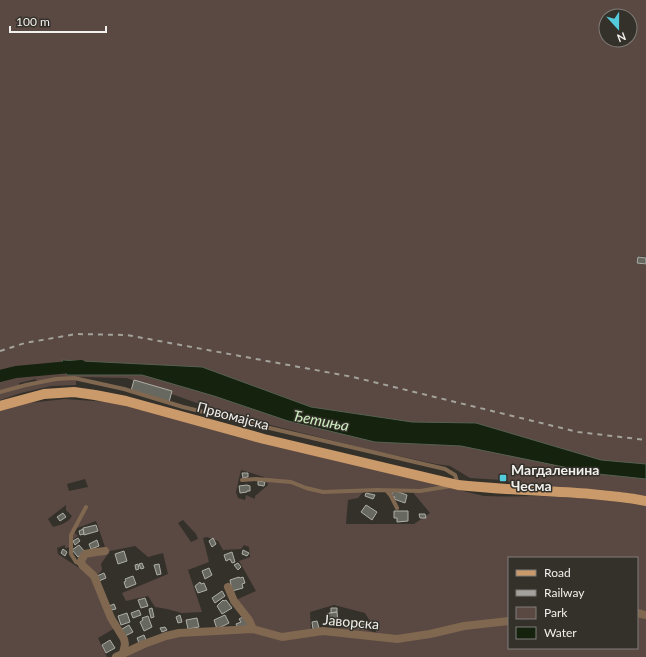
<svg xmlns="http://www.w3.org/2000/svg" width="646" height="657" viewBox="0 0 646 657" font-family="Lato,sans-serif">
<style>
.green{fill:#5a4842;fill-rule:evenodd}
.water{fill:#14220e;stroke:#576051}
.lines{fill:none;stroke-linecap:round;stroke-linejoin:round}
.river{stroke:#14220e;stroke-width:12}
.building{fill:#676860;stroke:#adaea6}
.service{stroke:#7f6750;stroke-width:4}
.minor{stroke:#7f6750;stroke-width:8}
.primary{stroke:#cb9a6b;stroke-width:10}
.rail{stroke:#a4a29d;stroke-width:2;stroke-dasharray:5 5;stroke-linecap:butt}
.poi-dot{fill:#53cbdb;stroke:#34312b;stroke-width:1.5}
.labels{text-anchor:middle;stroke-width:3;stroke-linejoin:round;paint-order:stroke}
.street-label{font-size:14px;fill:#f2f0ec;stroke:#34312b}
.poi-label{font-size:14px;font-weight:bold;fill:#f2f0ec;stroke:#34312b;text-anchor:start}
.water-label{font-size:15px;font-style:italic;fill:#cdeebf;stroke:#34312b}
</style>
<rect width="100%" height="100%" fill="#34312b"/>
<!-- green -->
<path class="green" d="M 0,0 L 646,0 L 646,257 L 638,256 L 636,263 L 646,265 L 646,496 L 604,490 L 536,487 L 502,480 L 470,478 L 450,466 L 436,464 L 371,450 L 230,415 L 127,378 L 79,377 L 76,380 L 76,385 L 51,386 L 21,393 L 0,400 ZM 606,16 L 630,16 L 630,40 L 606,40 ZM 36,379 L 38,383 L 19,387 L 19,383 Z
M 65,399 L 108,402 L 156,413 L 245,439 L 484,496 C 503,497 521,496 539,496 C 575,497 611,500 646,506 L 646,657 L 118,657 L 162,639 L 248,627 L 235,604 L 238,599 L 256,591 L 239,561 L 250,557 L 249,547 L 244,545 L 241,549 L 223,550 L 218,541 L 207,537 L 203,538 L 209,562 L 188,570 L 202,612 L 182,613 L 167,609 L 155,607 L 148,596 L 126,601 L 122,593 L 168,574 L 163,553 L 148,557 L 135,546 L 110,551 L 101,564 L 102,569 L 100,573 L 97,574 L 115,628 L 98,638 L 107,657 L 0,657 L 0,410 L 20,404 ZM 241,470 L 264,477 L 268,485 L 255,496 L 255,499 L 246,495 L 245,500 L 238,498 L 236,492 ZM 85,479 L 88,487 L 69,491 L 67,484 ZM 410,489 L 430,513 L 414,524 L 346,524 L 348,500 L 358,498 L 363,492 ZM 66,505 L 66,510 L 72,516 C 68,523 60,525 53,527 L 48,519 ZM 183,520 L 196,534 L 198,539 L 191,542 L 178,523 ZM 96,521 L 105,547 L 82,561 L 82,570 L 58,554 L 57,548 L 65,545 L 65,548 L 73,547 L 72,540 L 78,536 L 72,530 ZM 509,558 L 637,558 L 637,648 L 509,648 ZM 334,605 L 365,613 L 377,633 L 352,625 L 349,627 L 311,630 L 310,612 Z"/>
<!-- water -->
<path class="water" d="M 62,360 L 202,367 L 311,407 L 412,422 L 476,423 L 601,460 L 646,464 L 646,479 L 598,474 L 461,446 L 375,442 L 288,421 L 214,396 L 142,375 L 67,375 Z"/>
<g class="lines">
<!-- river -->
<path class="river" d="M 0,376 L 16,372 L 81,366"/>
</g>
<!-- building -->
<path class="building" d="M 638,257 L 646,258 L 646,264 L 637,263 Z
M 134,380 L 172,391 L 169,402 L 131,391 Z
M 242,473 L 248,473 L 248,477 L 243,478 Z
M 258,481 L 265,482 L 264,486 L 258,485 Z
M 247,485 L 250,486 L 250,491 L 247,491 L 247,492 L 240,493 L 239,486 Z
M 393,490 L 407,495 L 405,503 L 394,499 L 395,497 L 391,496 Z
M 366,493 L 375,495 L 373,499 L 365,496 Z
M 366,505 L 377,512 L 372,520 L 361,512 Z
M 394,511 L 408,511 L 408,521 L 397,522 L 397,518 L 394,518 Z
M 63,513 L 66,517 L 60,521 L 57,517 Z
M 419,514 L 425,514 L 426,518 L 420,518 Z
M 96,525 L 98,531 L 84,535 L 83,528 Z
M 83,529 L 84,534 L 80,535 L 79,531 Z
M 78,538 L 80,541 L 75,545 L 73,541 Z
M 213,538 L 216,544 L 212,547 L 209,541 Z
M 97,540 L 99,546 L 91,549 L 89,544 Z
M 79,545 L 85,552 L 78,557 L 72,550 Z
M 63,549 L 67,552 L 65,556 L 61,553 Z
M 243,550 L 249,553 L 247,556 L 242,554 Z
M 124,551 L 127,561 L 118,564 L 115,554 Z
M 232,552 L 235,562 L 232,563 L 230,559 L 226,561 L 224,555 Z
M 142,563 L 144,568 L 141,569 L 139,564 Z
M 238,563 L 241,567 L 238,570 L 234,565 Z
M 138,564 L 139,569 L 136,570 L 135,565 Z
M 159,564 L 161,574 L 157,575 L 154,565 Z
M 209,568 L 212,575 L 205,579 L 202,571 Z
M 104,573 L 106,578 L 99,581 L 97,576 Z
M 133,576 L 136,584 L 126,588 L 124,582 L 126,581 L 125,579 Z
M 239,577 L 240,578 L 243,577 L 245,583 L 242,584 L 243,588 L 232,591 L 230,580 Z
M 200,582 L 201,584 L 204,583 L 207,590 L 198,593 L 195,586 Z
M 222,591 L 225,596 L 215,603 L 212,598 Z
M 145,598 L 148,606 L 141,608 L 138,600 Z
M 223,600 L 224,601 L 226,600 L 232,608 L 222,614 L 217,606 Z
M 114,604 L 116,609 L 111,610 L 109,606 Z
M 152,608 L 154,617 L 151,618 L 149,609 Z
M 331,608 L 337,608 L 337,612 L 331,613 Z
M 139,610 L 141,615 L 133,618 L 131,613 Z
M 337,612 L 338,622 L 327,622 L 327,614 L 329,614 L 329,613 Z
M 127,613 L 130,622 L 121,625 L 118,616 Z
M 180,615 L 182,622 L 178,623 L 176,617 Z
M 225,615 L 229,623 L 217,629 L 214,620 Z
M 148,616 L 152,627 L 144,631 L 140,622 L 143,620 L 142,618 Z
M 245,616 L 249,626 L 238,628 L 236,624 L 241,622 L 239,619 Z
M 197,618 L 199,627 L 188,629 L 186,620 Z
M 317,621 L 319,628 L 313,629 L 312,622 Z
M 359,622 L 365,623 L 363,629 L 358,628 Z
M 129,625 L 133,632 L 125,636 L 122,629 Z
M 165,627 L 167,630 L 162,632 L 160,628 Z
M 144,635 L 146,640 L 139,643 L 137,638 Z
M 110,640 L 115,648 L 106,653 L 102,645 Z"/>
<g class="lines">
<!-- service -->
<path class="service" d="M 0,392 L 26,385 L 56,379 L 74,378 L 124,389 L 183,407 L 261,426 L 445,469 L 455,475 L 458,484
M 242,480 L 256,479 L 291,482 L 306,488 L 323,492 L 377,490 L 420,491 L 451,486
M 386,490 L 391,496 L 397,508
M 82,565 L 76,562 L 71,554 L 71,535 L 86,507"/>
<!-- minor -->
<path class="minor" d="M 105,551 L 96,552 L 85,554 L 81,561 L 82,565 L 94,576 L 111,618 L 124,639 L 125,644 L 123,653
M 228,587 L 234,601 L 249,620 L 253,629
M 637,613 L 646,615
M 116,657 L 144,644 L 166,636 L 179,633 L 253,629 L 282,637 L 323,631 L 397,639 L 430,634 L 464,626 L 509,621"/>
<!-- primary -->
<path class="primary" d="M 0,406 L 44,394 L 74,392 L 95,395 L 126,401 L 264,439 L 458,485 C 521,492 584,490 646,501"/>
<!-- rail -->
<path class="rail" d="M 0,351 L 25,343 L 76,334 L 127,335 L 353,377 L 578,432 L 646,440"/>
</g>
<!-- markers -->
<rect class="poi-dot" x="499" y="474" width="8" height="8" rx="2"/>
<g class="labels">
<!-- street labels -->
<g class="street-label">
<text transform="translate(233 416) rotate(15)" y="5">Првомајска</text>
<text transform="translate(351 622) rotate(5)" y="5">Јаворска</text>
</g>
<!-- poi labels -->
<g class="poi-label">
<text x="511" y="475">Магдаленина<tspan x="511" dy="16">Чесма</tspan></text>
</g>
<!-- water labels -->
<g class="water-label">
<text transform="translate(321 421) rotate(11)" y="5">Ђетиња</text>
</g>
</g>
<!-- legend -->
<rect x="508" y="557" width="130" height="92" fill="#34312b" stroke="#807d78"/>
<rect x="516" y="570" width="20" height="6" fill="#cb9a6b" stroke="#807d78"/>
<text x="544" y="577" font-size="12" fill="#f2f0ec">Road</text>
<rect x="516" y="590" width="20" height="6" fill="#a4a29d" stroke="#807d78"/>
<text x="544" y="597" font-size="12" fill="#f2f0ec">Railway</text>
<rect x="516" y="607" width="20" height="12" fill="#5a4842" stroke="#807d78"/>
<text x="544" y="617" font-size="12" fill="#f2f0ec">Park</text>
<rect x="516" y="627" width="20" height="12" fill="#14220e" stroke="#807d78"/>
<text x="544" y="637" font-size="12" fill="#f2f0ec">Water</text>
<!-- north arrow -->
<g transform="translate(618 28) rotate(159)"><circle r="19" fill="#34312b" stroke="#807d78"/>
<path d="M0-3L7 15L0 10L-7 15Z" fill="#53cbdb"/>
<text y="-6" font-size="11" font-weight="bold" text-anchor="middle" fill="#f2f0ec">N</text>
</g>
<!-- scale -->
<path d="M10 26v6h96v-6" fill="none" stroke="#f2f0ec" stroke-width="2"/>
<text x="16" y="26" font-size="12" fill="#f2f0ec" stroke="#34312b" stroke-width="3" paint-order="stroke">100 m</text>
</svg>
